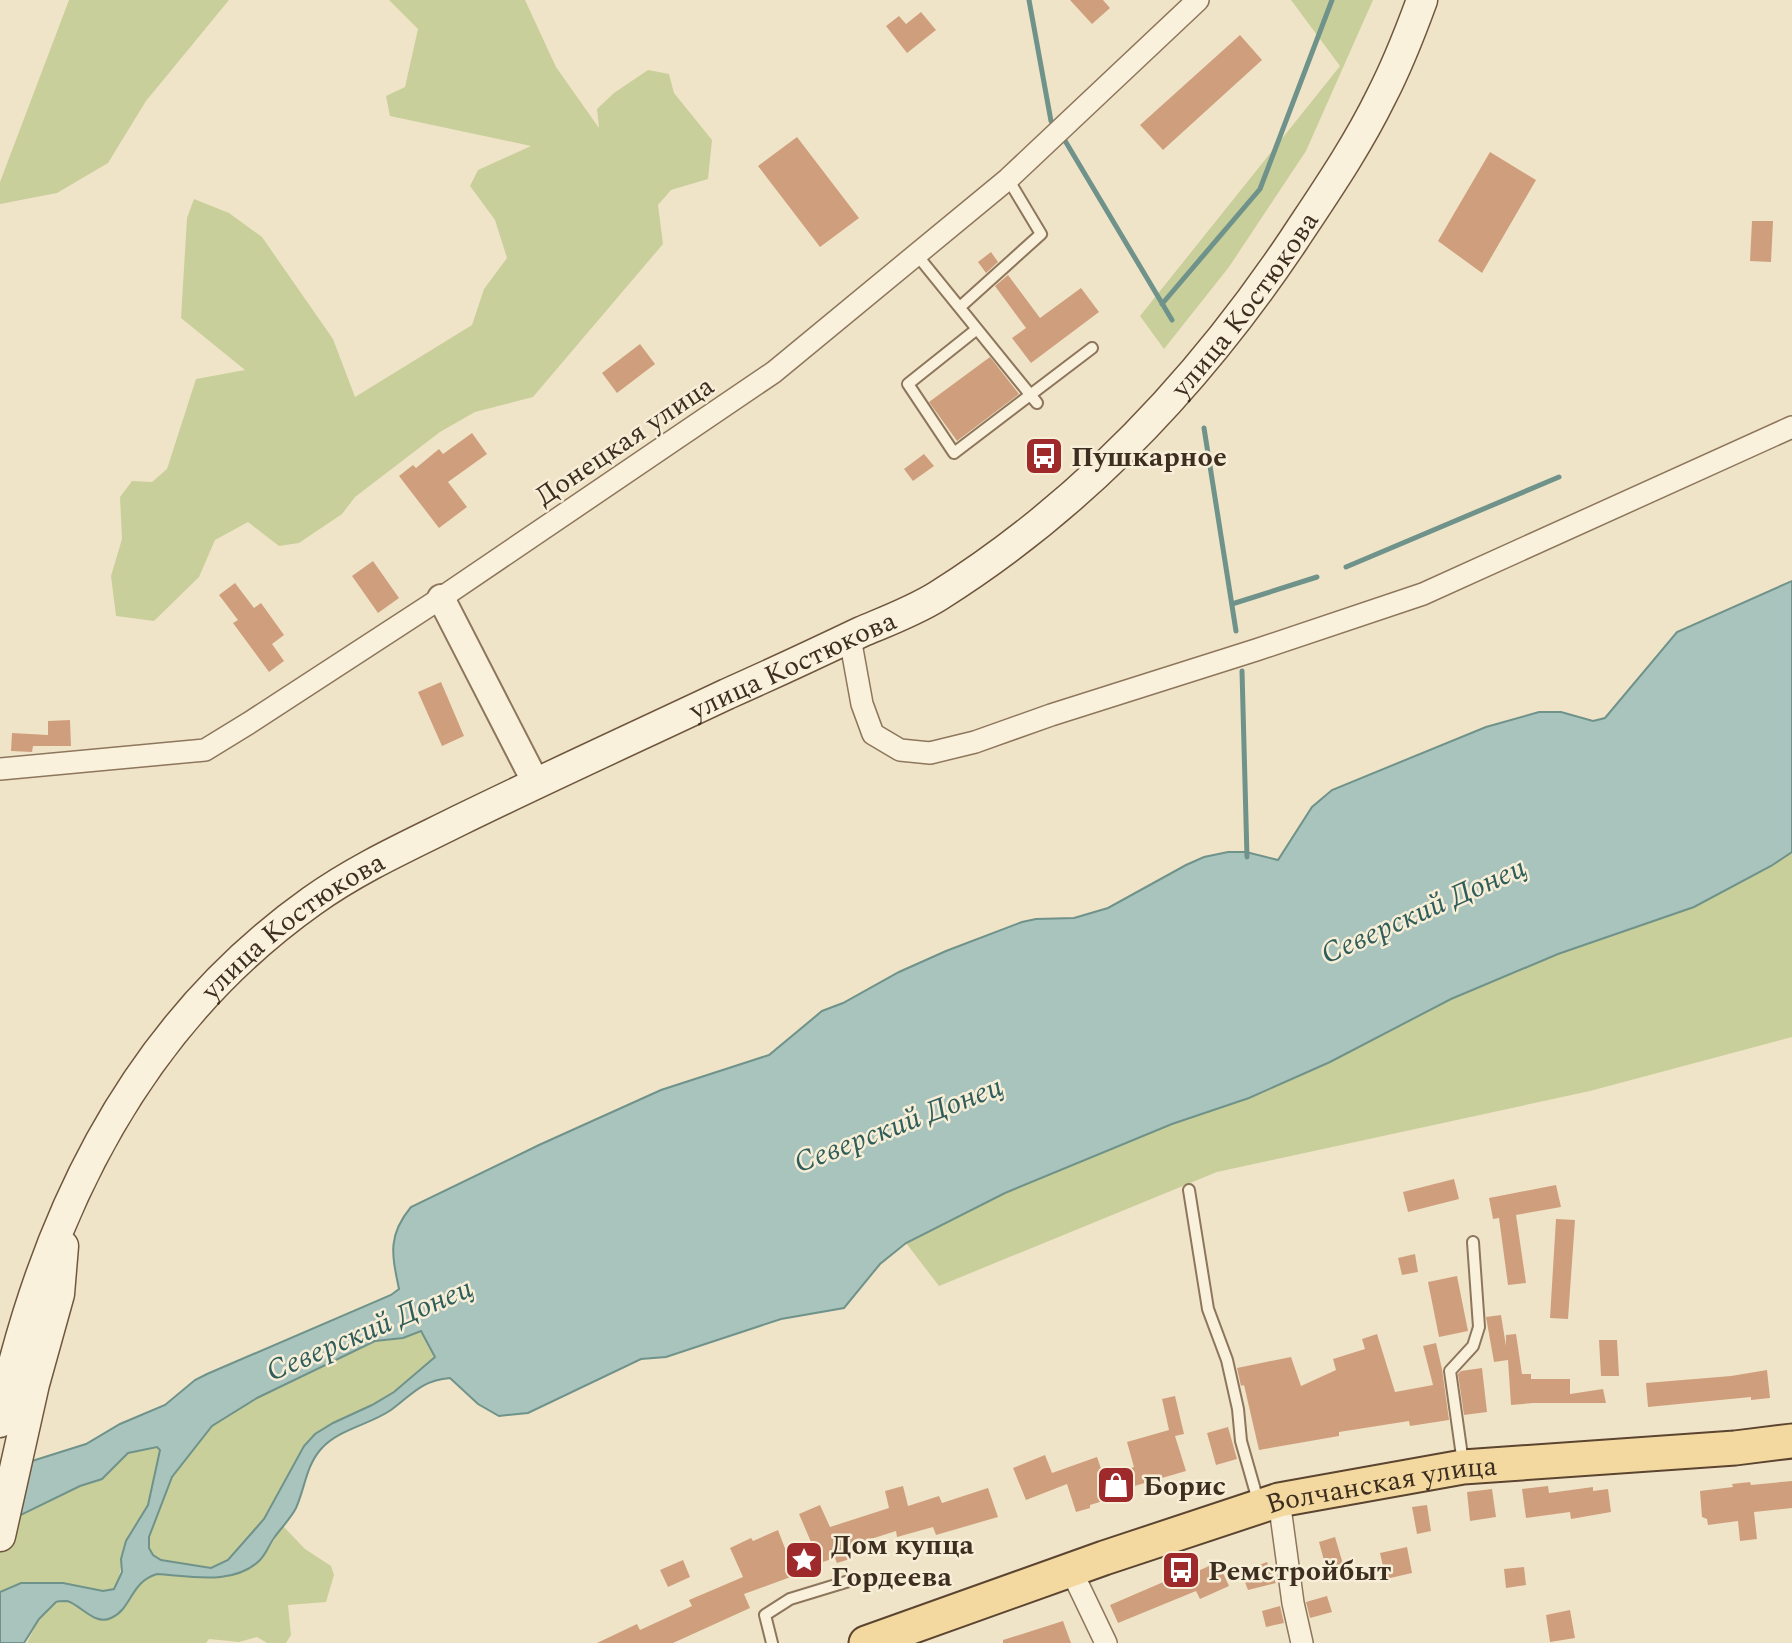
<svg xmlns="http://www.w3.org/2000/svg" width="1792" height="1643" viewBox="0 0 1792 1643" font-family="Spectral,serif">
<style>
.green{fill:#c9cf9b}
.water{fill:#a9c4bc;stroke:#6f938a;stroke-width:2;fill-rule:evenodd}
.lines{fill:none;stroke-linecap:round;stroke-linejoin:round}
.stream{stroke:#6f938a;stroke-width:5}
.building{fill:#cf9f7d}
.service-casing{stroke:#8d765c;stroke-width:14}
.minor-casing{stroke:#8d765c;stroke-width:24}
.tertiary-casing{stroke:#8d765c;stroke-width:30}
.secondary-casing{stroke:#6f573f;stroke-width:33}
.primary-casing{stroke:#5b4430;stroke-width:37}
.service{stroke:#faf1dc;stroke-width:10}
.minor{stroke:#faf1dc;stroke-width:21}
.tertiary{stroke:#faf1dc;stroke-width:26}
.secondary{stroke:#faf1dc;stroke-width:30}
.primary{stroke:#f3d9a0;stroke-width:33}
.labels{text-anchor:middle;stroke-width:5;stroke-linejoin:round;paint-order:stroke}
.street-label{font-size:28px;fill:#3d2e20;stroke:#f7eed8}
.poi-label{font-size:28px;font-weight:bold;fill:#3d2e20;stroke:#f7eed8;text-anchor:start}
.water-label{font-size:30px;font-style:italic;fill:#2f5d5a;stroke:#f7eed8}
</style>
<rect width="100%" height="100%" fill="#f0e4c8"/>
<!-- green -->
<path class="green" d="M 69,0 L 229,0 L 146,101 L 108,163 L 57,193 L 0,204 L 0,182 Z
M 389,0 L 525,0 L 556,67 L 599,128 L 597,109 L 614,93 L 648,70 L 669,74 L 674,93 L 712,140 L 708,179 L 671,190 L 658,205 L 663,244 L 533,397 L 475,412 L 440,432 L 355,497 L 342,514 L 299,543 L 279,546 L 248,522 L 215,540 L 199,577 L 154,621 L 116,616 L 111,576 L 122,539 L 120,497 L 132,481 L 152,482 L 167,469 L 196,379 L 245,370 L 181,318 L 187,218 L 194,199 L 229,213 L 262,237 L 333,339 L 355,397 L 472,325 L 484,289 L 507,258 L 495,220 L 470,186 L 478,170 L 531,146 L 390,116 L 386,96 L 405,87 L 418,29 Z
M 1291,0 L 1373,0 L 1306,151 L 1229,267 L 1164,349 L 1140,316 L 1340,66 Z
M 1792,852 L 1792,1037 L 1590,1091 L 1217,1172 L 939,1286 L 906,1243 L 1005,1193 L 1172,1124 L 1249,1098 L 1330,1062 L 1451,999 L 1558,954 L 1694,907 L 1771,866 Z
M 420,1331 L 436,1357 L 394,1392 L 372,1405 L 333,1423 L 315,1434 L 304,1446 L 264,1519 L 228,1560 L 211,1568 L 161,1560 L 153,1555 L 149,1548 L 149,1537 L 172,1477 L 212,1426 L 257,1398 L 375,1341 L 403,1338 Z
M 148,1447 L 160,1447 C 161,1462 154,1494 147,1507 C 141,1519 131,1528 126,1541 C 120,1557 123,1574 114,1589 L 103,1591 L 63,1583 L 21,1583 L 0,1592 L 0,1525 L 80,1486 L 102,1479 L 128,1453 Z
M 283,1526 L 305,1549 L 331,1566 L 334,1575 L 326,1602 L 288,1605 L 291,1635 L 286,1643 L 267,1643 L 257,1637 L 239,1642 L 209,1639 L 206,1643 L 27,1643 L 39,1619 L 56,1602 L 66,1601 L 92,1616 L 111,1619 C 124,1607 130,1591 142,1580 C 152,1572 163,1575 174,1575 C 197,1576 238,1563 262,1559 Z"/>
<!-- water -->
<path class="water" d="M 1792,581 L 1792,852 L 1771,866 L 1694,907 L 1558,954 L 1451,999 L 1330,1062 L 1249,1098 L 1172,1124 L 1005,1193 L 906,1243 L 880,1264 L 844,1308 L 781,1319 L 666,1357 L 641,1359 L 528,1413 L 499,1416 L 478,1404 L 450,1378 C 420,1381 413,1394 391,1410 C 369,1425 339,1429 321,1449 C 306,1466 305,1488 296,1508 C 291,1518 281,1528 274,1538 C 269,1545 266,1554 260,1560 C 234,1586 190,1576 157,1574 C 130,1582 132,1609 111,1618 C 95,1626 81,1605 67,1601 C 65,1601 57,1601 56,1602 L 39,1619 L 24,1643 L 0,1643 L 0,1592 L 21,1583 L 63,1583 L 103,1591 L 114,1589 L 122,1572 L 121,1559 L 126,1541 L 148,1505 L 160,1450 L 157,1447 L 128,1453 L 102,1479 L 80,1486 L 0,1525 L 0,1471 L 86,1444 L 120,1424 L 165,1405 L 195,1380 L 207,1374 L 391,1295 L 399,1289 C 392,1255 387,1236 411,1207 L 539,1145 L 661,1090 L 769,1055 L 822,1011 L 843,1003 L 899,972 L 946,951 L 1022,922 L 1036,919 L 1074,918 L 1108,908 L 1186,865 L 1204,857 L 1228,852 L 1246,852 L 1278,860 L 1312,807 L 1332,790 L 1486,727 L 1539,712 L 1561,712 L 1593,721 L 1605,718 L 1677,632 ZM 421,1331 L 435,1357 L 394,1392 L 372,1405 L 333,1423 L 315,1434 L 304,1446 L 264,1519 L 228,1560 L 211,1568 L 161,1560 L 153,1555 L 149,1548 L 149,1537 L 172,1477 L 212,1426 L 257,1398 L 375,1341 L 403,1338 Z"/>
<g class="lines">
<!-- stream -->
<path class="stream" d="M 1029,0 L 1051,121
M 1064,139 L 1172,320
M 1162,304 L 1260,189 L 1332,0
M 1204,428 L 1236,631
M 1346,567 L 1559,477
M 1232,604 L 1317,577
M 1242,671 L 1247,857"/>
</g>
<!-- building -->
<path class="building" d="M 1070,0 L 1103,0 L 1110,8 L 1092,24 Z
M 921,12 L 936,30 L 907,53 L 886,26 L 899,16 L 906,24 Z
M 1240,35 L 1262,60 L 1163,150 L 1140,125 Z
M 797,137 L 859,218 L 820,247 L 758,166 Z
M 1490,152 L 1536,180 L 1482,273 L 1438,241 Z
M 1752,221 L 1773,221 L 1771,262 L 1750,261 Z
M 991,252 L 998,262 L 986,273 L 978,262 Z
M 1008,275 L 1040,318 L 1081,288 L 1099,312 L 1031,363 L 1012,338 L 1026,328 L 995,286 Z
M 640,344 L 655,364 L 617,393 L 602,373 Z
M 990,357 L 1019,394 L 957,441 L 929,402 Z
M 472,433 L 487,454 L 448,482 L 467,507 L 439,528 L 399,476 L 413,465 L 416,468 L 439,449 L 443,454 Z
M 924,454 L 934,466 L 913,481 L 904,469 Z
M 373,561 L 399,598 L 378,613 L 352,576 Z
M 235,583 L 254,608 L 261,603 L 284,635 L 272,644 L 284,661 L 269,672 L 233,623 L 238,620 L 219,595 Z
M 441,682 L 464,736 L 442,746 L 418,692 Z
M 70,720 L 71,746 L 33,746 L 32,752 L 11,751 L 12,733 L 48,735 L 48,721 Z
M 1454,1179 L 1459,1199 L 1408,1212 L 1403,1192 Z
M 1556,1185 L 1561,1207 L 1516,1215 L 1526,1283 L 1508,1285 L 1499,1218 L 1493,1219 L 1489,1198 Z
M 1556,1219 L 1575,1220 L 1568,1319 L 1550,1318 Z
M 1415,1254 L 1418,1272 L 1402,1275 L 1398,1258 Z
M 1457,1276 L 1468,1331 L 1439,1337 L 1428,1282 Z
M 1501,1315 L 1506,1346 L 1506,1335 L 1516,1334 L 1522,1374 L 1531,1374 L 1531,1379 L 1570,1379 L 1570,1394 L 1603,1389 L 1606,1403 L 1533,1403 L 1511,1405 L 1508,1360 L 1494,1362 L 1486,1317 Z
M 1377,1334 L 1395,1392 L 1433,1385 L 1423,1346 L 1436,1343 L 1442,1369 L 1449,1420 L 1410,1426 L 1409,1421 L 1339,1432 L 1339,1436 L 1259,1450 L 1244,1385 L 1241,1386 L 1237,1368 L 1291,1357 L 1301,1386 L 1336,1370 L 1333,1359 L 1365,1349 L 1362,1339 Z
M 1599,1340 L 1617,1340 L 1619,1376 L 1601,1376 Z
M 1482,1368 L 1487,1412 L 1464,1415 L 1458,1374 L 1461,1371 Z
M 1767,1370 L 1770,1398 L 1751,1400 L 1751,1397 L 1648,1407 L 1646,1383 L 1731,1376 Z
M 1175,1396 L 1184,1434 L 1175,1436 L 1186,1471 L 1131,1487 L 1132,1492 L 1090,1505 L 1090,1508 L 1076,1512 L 1067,1484 L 1026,1500 L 1013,1468 L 1045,1455 L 1052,1473 L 1097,1457 L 1104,1477 L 1134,1467 L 1127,1442 L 1169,1430 L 1162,1399 Z
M 1228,1427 L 1237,1459 L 1216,1465 L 1207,1433 Z
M 1792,1481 L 1792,1508 L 1754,1512 L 1757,1539 L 1740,1541 L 1738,1521 L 1708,1525 L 1707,1519 L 1702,1517 L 1700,1491 L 1733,1487 L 1732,1484 L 1750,1482 L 1751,1485 Z
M 903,1486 L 908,1506 L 939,1496 L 942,1503 L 988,1488 L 998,1517 L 936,1535 L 933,1527 L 897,1537 L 896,1531 L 849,1546 L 853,1558 L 837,1563 L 835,1558 L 798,1570 L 799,1574 L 744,1594 L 750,1608 L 673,1643 L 597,1643 L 637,1624 L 640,1630 L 692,1606 L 689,1600 L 743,1577 L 730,1548 L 751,1538 L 753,1541 L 778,1530 L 786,1551 L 811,1542 L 799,1514 L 820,1505 L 830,1527 L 889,1508 L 885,1491 Z
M 1548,1486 L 1549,1493 L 1593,1487 L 1593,1491 L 1608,1489 L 1611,1512 L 1571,1519 L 1570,1512 L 1526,1518 L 1522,1489 Z
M 1492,1489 L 1496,1517 L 1470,1521 L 1467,1492 Z
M 1427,1505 L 1431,1531 L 1417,1534 L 1412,1507 Z
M 1335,1537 L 1343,1564 L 1326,1568 L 1319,1542 Z
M 1407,1547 L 1412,1573 L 1386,1579 L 1380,1553 Z
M 683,1560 L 690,1577 L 668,1587 L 660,1570 Z
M 1218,1562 L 1229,1586 L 1200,1599 L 1196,1591 L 1118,1623 L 1110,1605 L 1168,1580 L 1169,1584 Z
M 1267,1562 L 1276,1583 L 1248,1590 L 1241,1572 Z
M 1524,1567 L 1526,1585 L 1506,1588 L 1504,1569 Z
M 1327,1596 L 1332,1612 L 1310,1618 L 1306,1602 Z
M 1280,1606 L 1284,1623 L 1266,1627 L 1262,1611 Z
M 1570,1610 L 1575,1638 L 1550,1642 L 1546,1615 Z
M 1063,1621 L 1071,1643 L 1003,1643 L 1003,1640 Z"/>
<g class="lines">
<defs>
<path id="service" d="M 917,255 L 1037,403
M 960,307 L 1041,234 L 1008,179
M 977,329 L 908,384 L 954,453 L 1092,348
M 1189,1190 L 1208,1309 L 1227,1360 L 1238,1409 L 1241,1441 L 1259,1504
M 1463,1463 L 1450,1371 L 1473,1346 L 1479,1327 L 1473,1242
M 772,1643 L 765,1615 L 790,1599 L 849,1581"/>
<path id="minor" d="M 850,638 L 862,704 L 873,734 L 900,750 L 930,753 L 975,742 L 1051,715 L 1256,650 L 1423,594 L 1792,427
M 0,769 L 205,750 L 249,723 L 441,598 L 774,372 L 1008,179 L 1198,0
M 1279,1500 L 1293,1603 L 1302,1643
M 1071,1570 L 1106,1643"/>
<path id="tertiary" d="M 441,598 L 536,783"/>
<g id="secondary">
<path id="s1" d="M 0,1422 C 44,1215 136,1026 312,901 C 358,868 410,845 460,820 C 548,777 638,736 727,694 C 772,674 817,653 861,632 C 887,621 914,611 938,596 C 1081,506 1199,381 1293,241 C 1324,194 1356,148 1381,97 C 1397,66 1410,33 1422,0"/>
<path d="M 0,1536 L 34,1384 L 59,1294 L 63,1246"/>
</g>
<g id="primary">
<path id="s2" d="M 866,1643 L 1104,1558 L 1279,1500 L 1463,1467 L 1735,1448 L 1792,1441"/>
</g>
</defs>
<!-- service casing -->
<use href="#service" class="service-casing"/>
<!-- minor casing -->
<use href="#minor" class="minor-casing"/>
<!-- tertiary casing -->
<use href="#tertiary" class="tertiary-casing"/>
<!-- secondary casing -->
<use href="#secondary" class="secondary-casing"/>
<!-- primary casing -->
<use href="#primary" class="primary-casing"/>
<!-- service -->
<use href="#service" class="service"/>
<!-- minor -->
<use href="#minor" class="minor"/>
<!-- tertiary -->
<use href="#tertiary" class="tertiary"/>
<!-- secondary -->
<use href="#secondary" class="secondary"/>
<!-- primary -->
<use href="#primary" class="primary"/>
</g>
<!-- icons -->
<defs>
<symbol id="bus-square" viewBox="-11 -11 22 22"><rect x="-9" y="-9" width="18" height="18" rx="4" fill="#9e2a2b" stroke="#f7eed8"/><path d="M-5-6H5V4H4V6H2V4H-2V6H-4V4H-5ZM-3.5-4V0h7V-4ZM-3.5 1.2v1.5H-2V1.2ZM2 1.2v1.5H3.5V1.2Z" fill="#fff"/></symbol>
<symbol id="shop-square" viewBox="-11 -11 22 22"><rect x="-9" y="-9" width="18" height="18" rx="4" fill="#9e2a2b" stroke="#f7eed8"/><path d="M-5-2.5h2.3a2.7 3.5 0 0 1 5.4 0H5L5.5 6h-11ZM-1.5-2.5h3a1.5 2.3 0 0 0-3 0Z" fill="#fff"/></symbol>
<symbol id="sight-square" viewBox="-11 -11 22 22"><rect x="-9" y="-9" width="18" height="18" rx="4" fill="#9e2a2b" stroke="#f7eed8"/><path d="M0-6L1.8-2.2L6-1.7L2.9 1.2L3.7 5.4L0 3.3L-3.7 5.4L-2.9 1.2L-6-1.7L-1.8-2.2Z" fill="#fff"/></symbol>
</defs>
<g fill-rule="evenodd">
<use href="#bus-square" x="1022" y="434" width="44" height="44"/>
<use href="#shop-square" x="1094" y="1463" width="44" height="44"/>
<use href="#sight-square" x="782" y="1538" width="44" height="44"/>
<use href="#bus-square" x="1159" y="1548" width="44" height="44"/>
</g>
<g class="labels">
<!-- street labels -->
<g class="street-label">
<text dy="10" stroke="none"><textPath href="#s1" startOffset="1745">улица Костюкова</textPath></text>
<text transform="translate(624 440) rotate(-34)" y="10">Донецкая улица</text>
<text dy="10" stroke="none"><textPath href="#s1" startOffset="1158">улица Костюкова</textPath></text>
<text dy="10" stroke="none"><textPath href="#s1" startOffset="592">улица Костюкова</textPath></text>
<text dy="10" stroke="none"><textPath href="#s2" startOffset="541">Волчанская улица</textPath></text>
</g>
<!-- poi labels -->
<g class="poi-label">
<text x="1071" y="466">Пушкарное</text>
<text x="1143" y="1495">Борис</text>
<text x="831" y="1554">Дом купца<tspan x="831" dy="32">Гордеева</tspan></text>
<text x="1208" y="1580">Ремстройбыт</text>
</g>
<!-- water labels -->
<g class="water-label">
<text transform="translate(1423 910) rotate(-24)" y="10">Северский Донец</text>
<text transform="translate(898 1124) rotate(-21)" y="10">Северский Донец</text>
<text transform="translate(369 1329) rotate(-23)" y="10">Северский Донец</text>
</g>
</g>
</svg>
